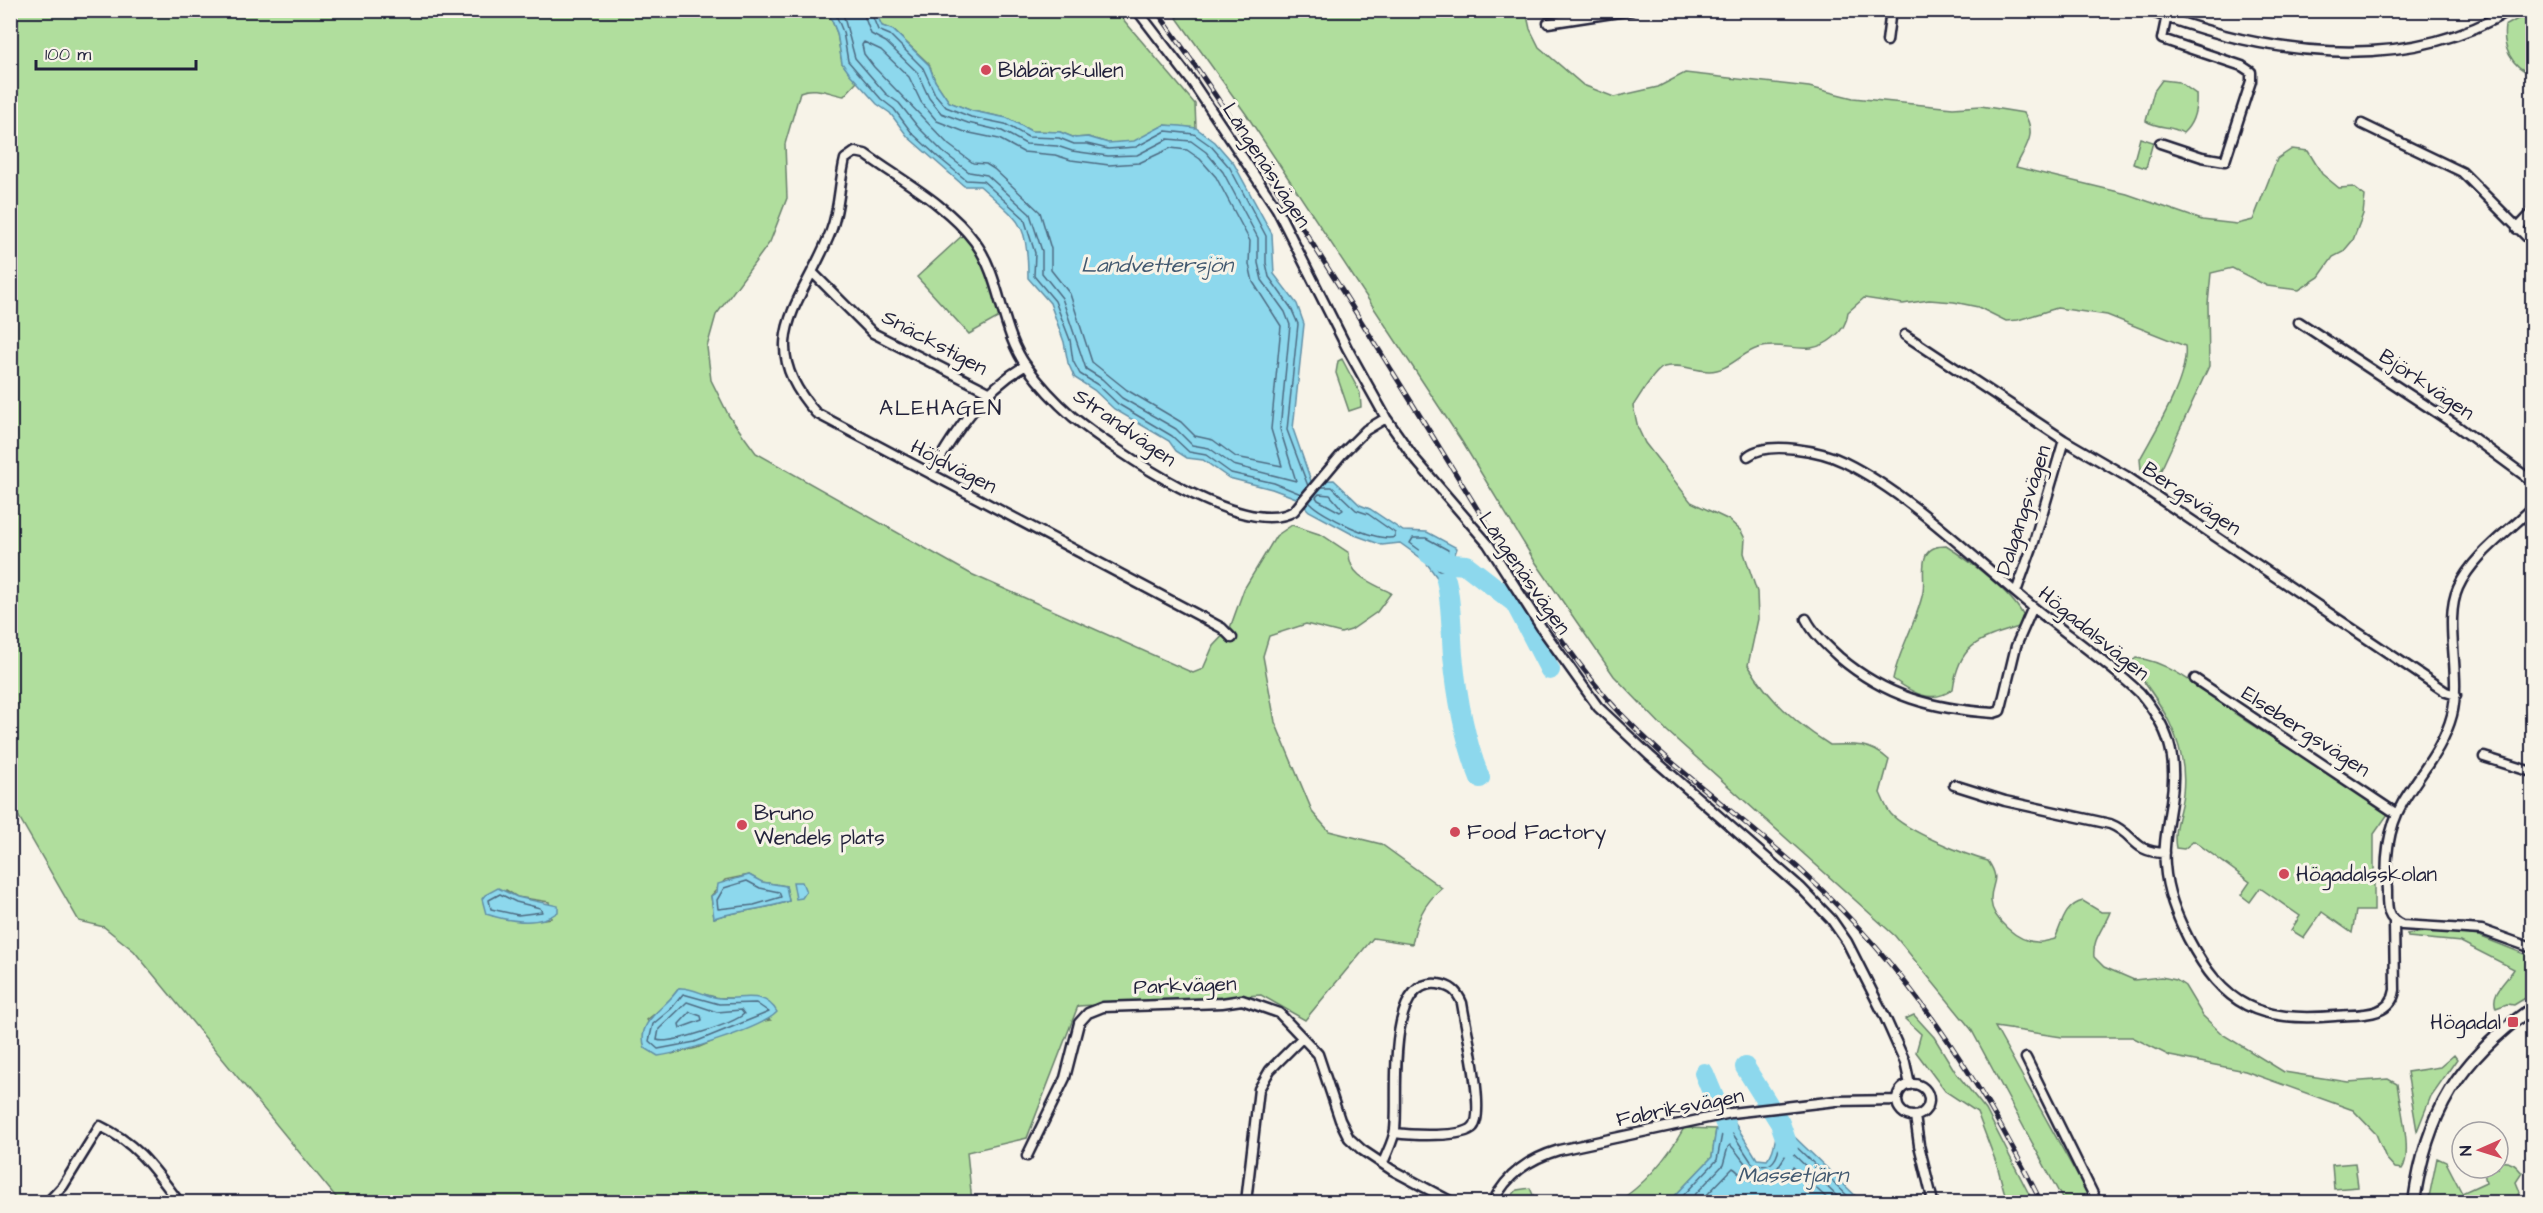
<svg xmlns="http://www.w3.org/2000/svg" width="2543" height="1213" viewBox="0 0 2543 1213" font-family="'Architects Daughter',sans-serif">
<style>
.green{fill:#b0de9d;stroke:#69806c;stroke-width:1.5;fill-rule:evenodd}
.water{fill:#8dd8ed;stroke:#628fa6;stroke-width:1.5}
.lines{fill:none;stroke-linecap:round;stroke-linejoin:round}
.shore{stroke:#4d6b82;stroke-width:1.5}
.river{stroke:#8dd8ed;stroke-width:20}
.minor-casing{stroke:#22223b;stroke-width:13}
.tertiary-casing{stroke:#22223b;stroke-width:15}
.minor{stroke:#f7f3e8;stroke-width:8}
.tertiary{stroke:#f7f3e8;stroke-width:10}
.rail-casing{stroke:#22223b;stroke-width:5}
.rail{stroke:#f7f3e8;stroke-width:3;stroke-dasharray:9;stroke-linecap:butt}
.poi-dot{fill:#d1495b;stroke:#f7f3e8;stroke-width:2}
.labels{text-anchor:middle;stroke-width:6;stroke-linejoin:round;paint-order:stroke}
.poi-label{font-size:21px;fill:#22223b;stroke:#f7f3e8;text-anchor:start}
.street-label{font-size:21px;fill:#22223b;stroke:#f7f3e8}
.water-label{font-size:22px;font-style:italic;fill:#425970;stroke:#f7f3e8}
.neighbourhood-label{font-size:22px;letter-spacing:1.5px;fill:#22223b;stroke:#f7f3e8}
</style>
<rect width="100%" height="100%" fill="#f7f3e8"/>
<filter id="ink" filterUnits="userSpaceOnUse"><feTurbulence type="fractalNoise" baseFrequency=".0167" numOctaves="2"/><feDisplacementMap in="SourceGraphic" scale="12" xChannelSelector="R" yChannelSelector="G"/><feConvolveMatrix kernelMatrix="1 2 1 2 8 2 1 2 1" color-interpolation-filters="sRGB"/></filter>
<g filter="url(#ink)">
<!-- green -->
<path class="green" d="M 10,11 L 828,11 L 837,33 L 842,63 L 857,82 L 844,96 C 828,93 815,86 800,92 L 785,144 L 787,198 L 770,242 L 716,315 L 707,347 L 711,380 L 729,416 L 756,453 L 971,574 L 1193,673 L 1203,669 L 1213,646 L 1230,628 L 1244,589 L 1276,536 L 1292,525 L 1322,535 L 1349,553 C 1349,577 1373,583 1391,593 L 1377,612 L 1351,630 L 1341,633 L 1306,624 L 1269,636 L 1263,656 L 1275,722 L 1313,813 L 1329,831 L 1381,844 L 1442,888 C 1423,904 1417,920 1412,944 L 1373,938 L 1305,1020 L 1261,995 L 1078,1006 L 1027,1138 L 967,1152 L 972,1202 L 340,1202 L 134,951 L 104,927 L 79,921 L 11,803 ZM 749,875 L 761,882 L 786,886 L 789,901 C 764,910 739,910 714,918 L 711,896 L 725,880 ZM 506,890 L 517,897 L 549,902 L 551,918 L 528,921 L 493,916 ZM 679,988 L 719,998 L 731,998 L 770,1020 L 758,1022 L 697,1048 L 672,1054 L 647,1020 L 667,1004 Z
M 875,11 L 1116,11 L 1195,104 L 1196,128 L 1164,125 L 1134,142 L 1108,143 L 1088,137 L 1075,138 L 1060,132 L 1031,131 L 1007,118 L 972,111 L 949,102 L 935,81 L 929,64 L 893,30 L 882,26 Z
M 1172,11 L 1526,11 L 1530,29 L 1539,47 L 1583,85 L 1614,97 L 1658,87 L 1685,73 L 1809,87 L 1853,98 L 1953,108 L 1981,106 L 2024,113 C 2038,136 2025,146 2016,167 L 2127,194 L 2202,220 L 2237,224 L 2253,220 L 2277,159 L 2292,149 L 2308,151 L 2322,174 L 2339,188 L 2353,187 L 2365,196 L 2363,214 L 2353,240 L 2343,252 L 2333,257 L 2319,277 L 2299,290 L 2267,286 L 2232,268 L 2211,273 L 2208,304 L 2209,366 L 2161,470 L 2149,474 L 2141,470 L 2140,459 C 2155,431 2189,378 2185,346 L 2107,315 L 2057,308 L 2018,320 L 2006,321 L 1978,307 L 1954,302 L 1929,300 L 1903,304 L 1864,298 L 1848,312 C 1847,323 1842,331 1833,338 C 1808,359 1785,340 1758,348 C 1741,353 1729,371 1709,371 C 1695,371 1678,363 1664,367 C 1655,369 1639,397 1633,406 L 1638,428 L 1645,443 L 1691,502 L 1729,520 L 1741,531 L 1745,539 L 1744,553 L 1757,592 L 1758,619 L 1748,665 C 1768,699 1796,724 1830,745 C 1854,744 1871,743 1889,760 L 1880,793 C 1883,799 1886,808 1891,814 C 1905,830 1965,855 1988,861 C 2002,882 1990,882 1991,901 C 1992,919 2018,942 2037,942 C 2042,943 2050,940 2055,939 C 2062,923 2065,905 2083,901 L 2101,912 L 2110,912 C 2104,928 2092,939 2094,957 L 2104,967 L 2134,980 L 2161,977 L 2176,980 L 2185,986 L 2203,1016 L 2222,1034 L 2284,1072 L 2348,1082 L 2388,1079 L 2397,1084 C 2400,1105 2413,1154 2402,1169 L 2395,1168 L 2386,1158 L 2376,1134 L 2353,1110 L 2245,1071 L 2170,1056 L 2132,1037 L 2062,1037 L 1995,1027 L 2092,1202 L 2064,1202 L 1971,1029 L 1895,936 L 1667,731 L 1614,676 L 1534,560 L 1461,440 L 1246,114 Z
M 2532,11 L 2532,74 L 2531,74 C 2511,66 2502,47 2505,26 Z
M 2162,80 L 2179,82 L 2196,94 C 2197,109 2194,123 2183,133 C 2171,125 2159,129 2146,121 L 2154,91 Z
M 2140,138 L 2153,142 L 2146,168 L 2133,164 Z
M 965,233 L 986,261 L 1003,315 L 969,334 L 917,277 Z
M 1342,359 L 1360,393 L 1361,407 L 1349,411 L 1336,373 L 1338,361 Z
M 1946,546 C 1969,560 2011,592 2023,615 L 2019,627 C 1979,639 1959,644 1953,689 C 1932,705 1913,693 1893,679 C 1899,649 1917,622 1923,592 C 1925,580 1921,565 1926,555 C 1931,547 1938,546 1946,546 Z
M 2136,658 C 2174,661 2214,701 2246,721 C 2294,752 2342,780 2388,814 L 2374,834 L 2374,911 L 2356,911 L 2352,933 L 2322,912 L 2304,938 L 2291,930 L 2300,916 L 2260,888 L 2250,902 L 2241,895 L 2250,882 L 2194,841 L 2184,849 L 2176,848 C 2172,828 2181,813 2183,793 C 2189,741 2159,701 2130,663 Z
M 2435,931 L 2479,936 L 2532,957 L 2532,994 L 2514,1005 L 2507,1004 L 2496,1008 C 2490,992 2507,981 2514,969 L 2461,942 L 2408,937 L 2407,934 Z
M 1914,1015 L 1934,1037 L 1956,1073 L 1986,1110 L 2033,1202 L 2007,1202 L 1997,1165 L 1977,1112 L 1945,1091 L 1916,1052 L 1921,1034 L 1905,1019 Z
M 2454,1055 L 2457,1059 L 2431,1096 L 2417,1131 L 2407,1072 L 2440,1067 Z
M 1684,1128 L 1716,1129 L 1712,1157 L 1669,1202 L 1617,1202 C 1646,1184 1667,1158 1684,1128 Z
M 2437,1158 L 2446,1162 L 2462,1193 L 2486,1182 L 2483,1168 L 2498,1168 L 2498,1162 C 2509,1160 2516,1164 2522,1173 L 2516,1182 L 2520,1192 L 2517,1202 L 2428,1202 Z
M 2355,1163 L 2358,1187 L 2334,1189 L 2332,1165 Z
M 1530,1188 L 1536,1202 L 1506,1202 L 1517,1190 Z"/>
<!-- water -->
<path class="water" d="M 828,11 L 875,11 L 882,26 L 893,30 L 929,65 L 935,81 L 949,102 L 972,111 L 1007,118 L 1031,131 L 1060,132 L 1075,138 L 1088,137 L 1108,143 L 1134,141 L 1164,125 L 1181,126 L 1196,128 L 1215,142 L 1234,164 L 1272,234 L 1274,274 L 1297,304 L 1304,324 L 1293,429 L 1311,481 L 1334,480 L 1360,505 L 1370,509 L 1403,531 L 1427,532 L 1457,548 L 1446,580 L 1441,583 L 1425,561 L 1400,543 L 1382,545 L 1352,534 L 1309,511 L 1296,498 L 1272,489 L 1229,478 L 1203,460 L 1187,458 L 1176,451 L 1169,441 L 1114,409 L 1094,390 L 1075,378 L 1068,363 L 1064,342 L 1050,303 L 1028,278 C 1028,221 1020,222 980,186 L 964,186 L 908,137 L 890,113 L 877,104 L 849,73 L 842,63 L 837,33 Z
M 749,875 L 762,882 L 786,886 L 789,901 C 764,910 739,910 714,918 L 711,896 L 717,892 L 718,884 Z
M 793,882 L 802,882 L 806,892 L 802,898 L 796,899 Z
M 498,888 L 517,897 L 558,906 L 558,912 C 538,927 508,921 486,914 L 482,899 L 485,895 Z
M 679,988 C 694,987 705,997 720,998 C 742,1000 764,989 777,1012 C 763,1028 681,1053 658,1056 L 645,1048 C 635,1020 666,1009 679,988 Z
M 1734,1122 L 1757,1159 L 1767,1160 C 1776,1150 1774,1136 1780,1123 L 1862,1202 L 1669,1202 L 1712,1157 L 1716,1129 Z"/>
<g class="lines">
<!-- shore -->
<path class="shore" d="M 834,10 L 843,32 L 848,61 L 881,99 L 894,109 L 912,133 L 938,157 L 966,180 L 983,181 L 1024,218 L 1035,253 L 1034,276 L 1055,301 L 1070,340 L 1073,361 L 1080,374 L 1098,385 L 1118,404 L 1172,436 L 1189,452 L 1206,455 L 1231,473 L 1274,483 L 1301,494
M 842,10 L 855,58 L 886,94 L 899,103 L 918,127 L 943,152 L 969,172 L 987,175 L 1030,214 L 1042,251 L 1042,273 L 1062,298 L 1086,369 L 1102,379 L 1122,398 L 1176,429 L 1192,445 L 1209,448 L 1233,465 L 1296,481 L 1280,429 L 1290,325 L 1285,312 L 1262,280 L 1258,263 L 1258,238 L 1223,172 L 1206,152 L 1191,141 L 1168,139 L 1137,155 L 1108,156 L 1072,151 L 1057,146 L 1026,144 L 1002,131 L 968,123 L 941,113 L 929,98 L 917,72 L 886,42 L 871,34 L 862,10
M 870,10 L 878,30 L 890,35 L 923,68 L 935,94 L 946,107 L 971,117 L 1005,124 L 1028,137 L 1059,138 L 1074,144 L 1087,144 L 1108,149 L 1136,147 L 1166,131 L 1194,134 L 1211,146 L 1230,168 L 1266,236 L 1266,263 L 1269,277 L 1291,308 L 1298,324 L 1287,430 L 1308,486
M 864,42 L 881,50 L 909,77 L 921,102 L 937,121 L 965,132 L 999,139 L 1023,152 L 1055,155 L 1071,160 L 1109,165 L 1139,163 L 1171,148 L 1187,150 L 1200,159 L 1216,177 L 1250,241 L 1249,264 L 1253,282 L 1281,326 L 1271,429 L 1282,466 L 1236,457 L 1213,440 L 1195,436 L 1181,422 L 1127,390 L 1092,362 L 1070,294 L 1051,270 L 1051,249 L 1040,212 L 994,169 L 986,164 L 973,163 L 949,145 L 874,67 L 864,54 L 862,45 Z
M 1319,494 L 1330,495 L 1343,510 L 1340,512 L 1318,500 L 1316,497 Z
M 1309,502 C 1322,516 1378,543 1395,537 L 1395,533 L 1368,514 L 1356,510 L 1332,487 L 1322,487
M 1413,538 L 1426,538 L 1448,550 L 1443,570 L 1439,570 L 1429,557 L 1410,543 Z
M 747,881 L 760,888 L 779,892 L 781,897 L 754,905 L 718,909 L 717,900 L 724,888 Z
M 500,894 L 516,902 L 540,908 L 542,912 L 518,915 L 491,909 L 489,900 Z
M 683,994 L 719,1004 L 756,1003 L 769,1012 L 695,1042 L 658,1049 L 649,1041 L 653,1024 L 671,1009 Z
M 687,1002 L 717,1012 L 741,1010 L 744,1014 C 734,1023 670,1045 657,1040 L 659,1029 Z
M 690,1012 L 701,1016 L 702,1020 L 680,1028 L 679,1024 Z
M 1677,1202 L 1717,1160 L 1722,1134 L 1731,1131 L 1752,1163 C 1773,1172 1779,1157 1780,1139 L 1785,1136 L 1854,1202
M 1688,1202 L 1723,1165 L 1728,1147 L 1730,1145 C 1745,1158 1749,1182 1775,1172 L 1787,1153 L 1791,1152 L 1843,1202
M 1700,1202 L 1733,1168 C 1737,1170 1739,1174 1744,1177 C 1764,1192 1778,1178 1793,1167 L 1831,1202"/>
<!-- river -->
<path class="river" d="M 1429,554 L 1452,564 L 1466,565 L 1515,603 L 1550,670
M 1446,580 C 1452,604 1451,630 1453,655 C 1457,696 1464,739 1480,778
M 1745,1067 L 1780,1123 L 1788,1146
M 1704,1073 L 1726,1126"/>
<defs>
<path id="minor" d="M 1137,10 L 1193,83 L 1277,209 L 1347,348 L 1386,418 L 1414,458 L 1488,544 L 1543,630 L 1598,707 L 1650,756 L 1801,888 L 1831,919 L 1847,942 L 1884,1015 L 1905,1062 L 1910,1085
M 2147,10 C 2260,54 2402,76 2510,10
M 1548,23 L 1632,10
M 1887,41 L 1891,10
M 2362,124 L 2462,172 L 2532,242
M 2160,143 L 2202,157 L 2225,161 L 2251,81 L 2251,72 L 2242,66 L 2162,39 L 2168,10
M 2517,229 L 2532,213
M 813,273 L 873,333 L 989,392
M 2299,322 L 2457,426 L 2532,481
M 1905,335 L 2064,440 L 2126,476 L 2446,692 L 2456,695
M 1748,456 C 1768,440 1822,451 1844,462 C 1911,495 1975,560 2033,607 C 2069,636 2107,662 2140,693 C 2169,728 2178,756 2171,802 C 2168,823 2163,844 2165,865 C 2167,892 2176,914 2188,938 C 2224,1007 2259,1022 2335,1016 C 2358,1014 2391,1018 2395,990 L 2394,922
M 931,474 C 955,431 982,391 1026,365
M 2532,508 C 2508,532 2472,556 2458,588 C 2443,621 2462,675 2452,715 C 2443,749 2420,773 2403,802 C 2387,830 2385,860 2387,891 C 2387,906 2386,919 2402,925 L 2482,930 L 2532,948
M 2016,592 L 2034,542 L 2064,440
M 1806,619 C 1814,634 1826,645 1839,657 C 1886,697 1933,709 1994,713 L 2000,711 L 2002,704 L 2016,646 L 2033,607
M 1232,638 L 1222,628 L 1196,614 L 816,413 C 751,341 804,302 831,231 C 840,208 839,183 845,159 L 855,152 L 865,154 C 902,181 947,204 975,242 C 1002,279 1000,330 1027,367 C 1040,385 1056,402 1073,417 C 1113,449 1244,541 1294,511 L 1342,454 L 1366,430 L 1386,418
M 2195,679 L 2397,814
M 2484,757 L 2532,772
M 1954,785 L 2005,801 L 2110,824 C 2136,834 2131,852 2165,853
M 2026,1058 L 2097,1202
M1897 1100a16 16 0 1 1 32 0a16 16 0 1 1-32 0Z
M 1915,1116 L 1919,1145 L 1933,1202
M 1027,1156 L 1065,1078 L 1079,1023 L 1088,1013 L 1103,1007 L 1222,1003 L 1242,1000 L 1279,1013 L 1318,1054 L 1340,1120 L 1349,1138 L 1362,1150 L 1392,1170 L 1452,1202
M 1383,1163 C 1387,1152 1394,1140 1395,1129 C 1399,1099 1384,977 1438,984 C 1451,986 1457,991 1462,1003 C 1465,1024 1486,1114 1473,1127 C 1463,1138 1410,1135 1395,1133
M 48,1202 L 63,1186 L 100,1126 C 138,1144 154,1169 179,1202
M 1246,1202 L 1259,1089 L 1270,1070 L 1302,1038
M 1493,1202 C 1507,1174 1529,1159 1559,1150 L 1731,1113 L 1836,1101 L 1897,1100"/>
<path id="tertiary" d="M 2414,1202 C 2426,1113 2459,1060 2532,1008"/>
</defs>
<!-- minor casing -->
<use href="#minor" class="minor-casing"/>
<!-- tertiary casing -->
<use href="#tertiary" class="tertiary-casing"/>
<!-- minor -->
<use href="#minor" class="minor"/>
<!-- tertiary -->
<use href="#tertiary" class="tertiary"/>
<defs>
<path id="rail" d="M 1156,10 C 1257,151 1347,298 1438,445 C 1488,525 1536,610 1595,684 C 1654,758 1737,811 1806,875 C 1909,970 1979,1078 2041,1202"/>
</defs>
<!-- rail casing -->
<use href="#rail" class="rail-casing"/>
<!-- rail -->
<use href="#rail" class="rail"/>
</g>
</g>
<!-- markers -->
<g class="poi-dot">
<circle cx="986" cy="70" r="6"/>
<circle cx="742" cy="825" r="6"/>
<circle cx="1455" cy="832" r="6"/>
<circle cx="2284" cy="874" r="6"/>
<rect x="2507" y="1016" width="12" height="12" rx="3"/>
</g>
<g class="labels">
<!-- poi labels -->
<g class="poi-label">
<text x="998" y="77">Blåbärskullen</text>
<text x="754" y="820">Bruno<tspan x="754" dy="24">Wendels plats</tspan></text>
<text x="1467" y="839">Food Factory</text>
<text x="2296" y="881">Högadalsskolan</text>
<text x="2501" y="1029" text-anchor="end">Högadal</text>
</g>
<!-- street labels -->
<g class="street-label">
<text transform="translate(1267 165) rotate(57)" y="7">Långenäsvägen</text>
<text transform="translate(935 342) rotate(28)" y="7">Snäckstigen</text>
<text transform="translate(2427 384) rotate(34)" y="7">Björkvägen</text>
<text transform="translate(1125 427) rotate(35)" y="7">Strandvägen</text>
<text transform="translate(954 466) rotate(27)" y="7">Höjdvägen</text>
<text transform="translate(2192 498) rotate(34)" y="7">Bergsvägen</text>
<text transform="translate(2023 510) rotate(-72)" y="7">Dalgångsvägen</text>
<text transform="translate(1525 573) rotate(55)" y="7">Långenäsvägen</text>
<text transform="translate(2094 633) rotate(39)" y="7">Högadalsvägen</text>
<text transform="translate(2306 731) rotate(33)" y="7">Elsebergsvägen</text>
<text transform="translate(1185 985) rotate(-2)" y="7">Parkvägen</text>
<text transform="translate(1680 1107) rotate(-11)" y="7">Fabriksvägen</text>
</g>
<!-- water labels -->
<g class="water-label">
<text x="1157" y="272">Landvettersjön</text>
<text x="1793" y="1182">Massetjärn</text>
</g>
<!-- neighbourhood labels -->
<g class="neighbourhood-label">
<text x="941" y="415">ALEHAGEN</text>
</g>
</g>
<!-- margin -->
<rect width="2543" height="1213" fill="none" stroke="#f7f3e8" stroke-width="36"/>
<rect x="18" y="18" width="2507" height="1177" fill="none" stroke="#22223b" stroke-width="2" filter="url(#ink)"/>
<!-- north arrow -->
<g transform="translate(2480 1150) rotate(267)"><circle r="28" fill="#f7f3e8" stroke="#a29fa3" stroke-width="1.5"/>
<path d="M0-4.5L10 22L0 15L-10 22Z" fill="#d1495b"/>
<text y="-9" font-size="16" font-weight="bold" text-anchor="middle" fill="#22223b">N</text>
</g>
<!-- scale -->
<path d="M36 60v9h160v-9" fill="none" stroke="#22223b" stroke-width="3"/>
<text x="45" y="60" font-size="18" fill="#22223b" stroke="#f7f3e8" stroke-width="4.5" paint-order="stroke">100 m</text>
</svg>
